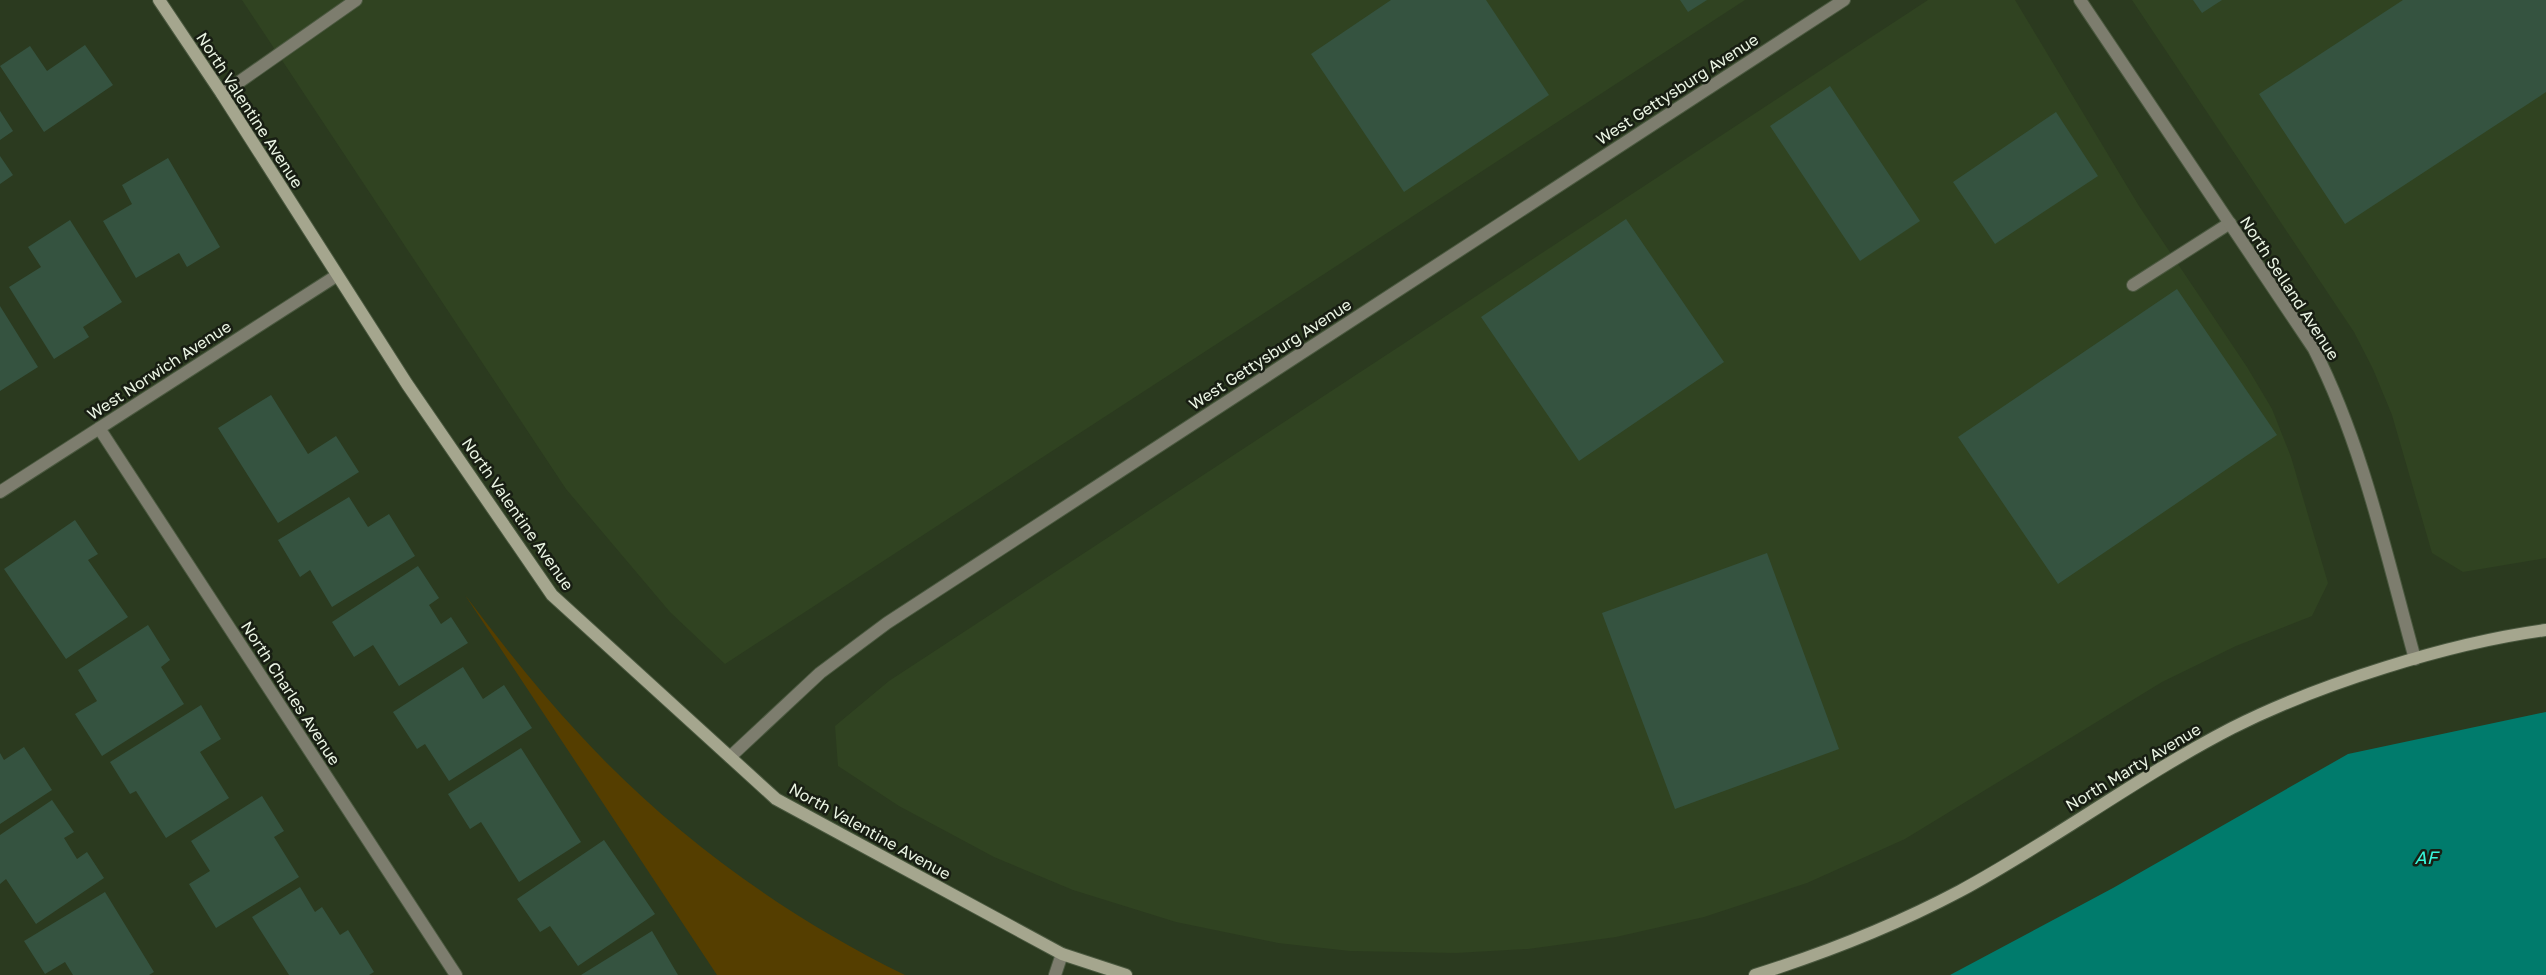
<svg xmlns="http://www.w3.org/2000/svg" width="2546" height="975" viewBox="0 0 2546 975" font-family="'Golos Text',sans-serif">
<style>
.built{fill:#304321}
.green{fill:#553e00}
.water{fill:#007b6c}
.building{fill:#355340}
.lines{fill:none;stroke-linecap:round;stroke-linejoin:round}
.lane-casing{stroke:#4a583f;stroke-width:14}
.street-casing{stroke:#4a583f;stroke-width:14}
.secondary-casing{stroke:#4a583f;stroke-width:14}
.lane{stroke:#7d7d6e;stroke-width:12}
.street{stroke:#7d7d6e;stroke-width:12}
.secondary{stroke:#a5a68e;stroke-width:12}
.labels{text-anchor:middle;stroke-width:5;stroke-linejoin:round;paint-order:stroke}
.street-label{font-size:16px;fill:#ebf5e4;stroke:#181e13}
.water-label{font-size:18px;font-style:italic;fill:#38f6da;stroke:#181e13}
</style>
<rect width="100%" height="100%" fill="#2b3a1f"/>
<!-- built -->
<path class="built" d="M 242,0 L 1745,0 L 725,664 L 670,612 L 566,489 Z
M 1928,0 L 2015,0 L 2139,206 L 2247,367 L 2272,409 L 2291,457 L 2328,583 L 2312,616 L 2236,646 L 2162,682 L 1905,839 L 1807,883 L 1704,917 L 1616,937 L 1528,949 L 1456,953 L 1350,951 L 1278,943 L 1176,922 L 1073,890 L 994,857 L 899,806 L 838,766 L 835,726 L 889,681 Z
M 2132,0 L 2546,0 L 2546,558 L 2463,572 L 2432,553 L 2392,415 L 2373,369 L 2354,332 Z"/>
<!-- green -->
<path class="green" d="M 465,595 C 502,644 539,691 581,736 C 671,834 786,917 905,975 L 717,975 Z"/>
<!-- water -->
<path class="water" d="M 2546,712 L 2546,975 L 1950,975 L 2113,888 L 2348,754 Z"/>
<!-- building -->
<path class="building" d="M 1391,0 L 1486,0 L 1549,95 L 1404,192 L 1311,54 Z
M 1680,0 L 1707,0 L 1688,12 Z
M 2193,0 L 2222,0 L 2202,13 Z
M 2403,0 L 2546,0 L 2546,92 L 2345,224 L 2259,94 Z
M 85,45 L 113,85 L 44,132 L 0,66 L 30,46 L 47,71 Z
M 1830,86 L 1920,221 L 1860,261 L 1770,126 Z
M 0,111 L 13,131 L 0,140 Z
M 2056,112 L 2098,176 L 1995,244 L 1953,182 Z
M 0,156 L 13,175 L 0,184 Z
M 168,158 L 220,247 L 187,267 L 179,253 L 136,278 L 103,221 L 132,204 L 122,185 Z
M 1626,219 L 1724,362 L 1579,461 L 1481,317 Z
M 70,220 L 122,302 L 83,327 L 89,337 L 54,359 L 9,287 L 41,267 L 28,247 Z
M 2177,289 L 2277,435 L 2058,584 L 1958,437 Z
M 0,306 L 38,367 L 0,391 Z
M 271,395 L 308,454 L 336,436 L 359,472 L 278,523 L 218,428 Z
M 349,497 L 368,527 L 389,514 L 415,556 L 332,607 L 310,570 L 300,577 L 278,540 Z
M 75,520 L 98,554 L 88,560 L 128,617 L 66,659 L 4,569 Z
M 1767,553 L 1839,749 L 1675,809 L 1602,613 Z
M 418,566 L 439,598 L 429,605 L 441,624 L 451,617 L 468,643 L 399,686 L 373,645 L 354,657 L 332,622 Z
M 148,625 L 170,660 L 161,667 L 184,704 L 102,756 L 75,714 L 97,701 L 78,670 Z
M 463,667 L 483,699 L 504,685 L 532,728 L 449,781 L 425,744 L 417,749 L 393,712 Z
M 201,705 L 221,739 L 200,752 L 229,798 L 166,838 L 136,791 L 130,794 L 110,762 Z
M 24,747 L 52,790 L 0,824 L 0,753 L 4,760 Z
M 521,748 L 581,842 L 519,882 L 481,822 L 470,829 L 448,794 Z
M 262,796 L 284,831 L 274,837 L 299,877 L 216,928 L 189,884 L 210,871 L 191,841 Z
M 52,800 L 74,832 L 64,838 L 77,859 L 87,852 L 104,878 L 36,924 L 6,879 L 0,884 L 0,835 Z
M 604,840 L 655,914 L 578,966 L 550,926 L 540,932 L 517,899 Z
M 300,887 L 315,912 L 322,907 L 340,935 L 348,930 L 374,972 L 369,975 L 289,975 L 252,917 Z
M 105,892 L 154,972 L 149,975 L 73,975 L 65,962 L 45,974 L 24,941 Z
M 652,931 L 678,975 L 581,975 Z"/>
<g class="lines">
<defs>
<path id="lane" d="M 222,94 L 356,0
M 2133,285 L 2230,223"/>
<path id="street" d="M 2080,0 L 2314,349 C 2363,446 2386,554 2415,659
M 99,428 L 456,975
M 0,492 L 336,276
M 730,757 L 820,673 L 887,623 L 1844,0
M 1055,975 L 1062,954"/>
<path id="secondary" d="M 159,0 L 222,94 L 407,384 L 552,595 L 776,799 L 1062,954 L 1126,975
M 1755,975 C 1825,953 1894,926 1960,891 C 2053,841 2137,777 2232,728 C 2319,684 2449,643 2546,630"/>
</defs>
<!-- lane casing -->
<use href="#lane" class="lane-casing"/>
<!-- street casing -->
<use href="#street" class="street-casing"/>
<!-- secondary casing -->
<use href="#secondary" class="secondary-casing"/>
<!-- lane -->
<use href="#lane" class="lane"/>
<!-- street -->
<use href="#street" class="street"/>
<!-- secondary -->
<use href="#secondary" class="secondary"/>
</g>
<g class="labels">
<!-- street labels -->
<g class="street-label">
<text transform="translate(1677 89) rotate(-33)" y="6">West Gettysburg Avenue</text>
<text transform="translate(250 110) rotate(57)" y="6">North Valentine Avenue</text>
<text transform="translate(2290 288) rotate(57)" y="6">North Selland Avenue</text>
<text transform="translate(1270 354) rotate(-33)" y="6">West Gettysburg Avenue</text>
<text transform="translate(159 370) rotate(-33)" y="6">West Norwich Avenue</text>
<text transform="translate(518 514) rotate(55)" y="6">North Valentine Avenue</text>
<text transform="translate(291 693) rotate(57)" y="6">North Charles Avenue</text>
<text transform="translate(2133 767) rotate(-31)" y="6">North Marty Avenue</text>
<text transform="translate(870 831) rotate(29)" y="6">North Valentine Avenue</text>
</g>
<!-- water labels -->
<g class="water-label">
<text x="2426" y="864">AF</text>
</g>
</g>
</svg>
